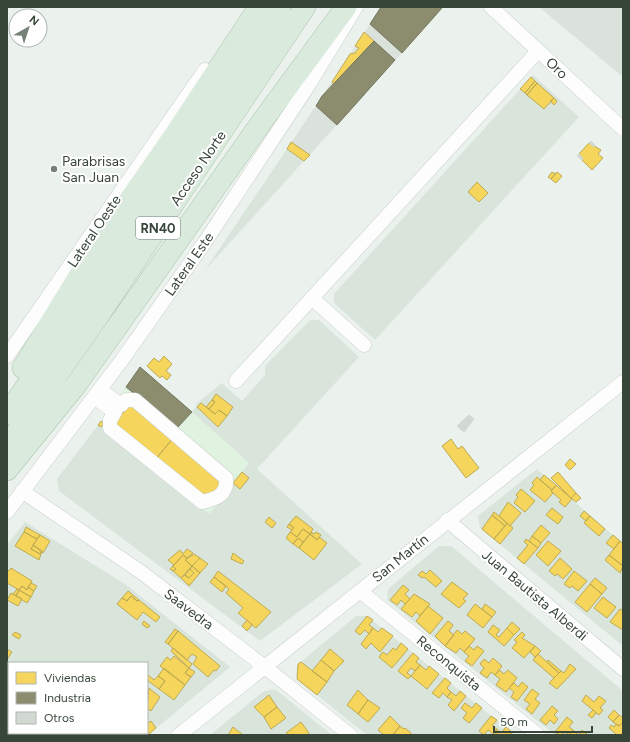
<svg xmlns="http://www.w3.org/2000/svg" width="630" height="742" viewBox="0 0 630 742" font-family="Figtree,sans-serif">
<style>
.residential{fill:#d9e5db;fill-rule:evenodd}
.commercial{fill:#dff3e0}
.industrial{fill:#dbe2db}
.homes{fill:#f6d55c;stroke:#bdaa52}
.industry{fill:#8c8c6e;stroke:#72775e}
.building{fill:#d2d9d3;stroke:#d1d9d2}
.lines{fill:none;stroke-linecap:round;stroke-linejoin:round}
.minor-casing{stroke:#c9cfca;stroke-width:15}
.highway-casing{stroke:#a8c7ac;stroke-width:22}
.minor{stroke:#fcfdfc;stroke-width:14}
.highway{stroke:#daebdd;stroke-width:21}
.poi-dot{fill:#768278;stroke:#fff;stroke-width:1.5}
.labels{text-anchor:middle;stroke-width:4;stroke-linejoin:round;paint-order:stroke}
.shield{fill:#fff;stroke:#737e74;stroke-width:1}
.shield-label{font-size:13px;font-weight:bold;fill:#374639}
.street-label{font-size:14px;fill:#374639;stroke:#fff}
.poi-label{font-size:14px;fill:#374639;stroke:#fff;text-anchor:start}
</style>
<rect width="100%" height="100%" fill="#ebf1ec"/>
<!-- residential -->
<path class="residential" d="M 533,75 L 579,117 L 375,340 L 334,303 L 334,294 Z
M 287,149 L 304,161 L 205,270 Z
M 310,320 L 319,320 L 359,357 L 257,469 L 362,564 L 260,641 L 59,491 L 57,479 L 98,425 L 210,513 L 249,463 L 192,412 L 197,405 L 196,404 L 222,383 L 242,401 L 265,375 L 265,366 Z
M 537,469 L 623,544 L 623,646 L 480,528 L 478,516 Z
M 25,522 L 125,584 L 230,667 L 148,735 L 7,735 L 7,545 ZM 9,663 L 147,663 L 147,733 L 9,733 Z
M 439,546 L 451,546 L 623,691 L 623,735 L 555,735 L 387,600 L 388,589 Z
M 356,616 L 367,616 L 515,735 L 367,735 L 297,679 L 298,664 Z
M 275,689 L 332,735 L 210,735 L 264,691 Z"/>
<!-- commercial -->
<path class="commercial" d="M 140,367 L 249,463 L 209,514 L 98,425 Z"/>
<!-- industrial -->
<path class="industrial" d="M 539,7 L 623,7 L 623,77 Z
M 370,24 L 402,53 L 304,161 L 287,149 Z"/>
<!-- homes -->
<path class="homes" d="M 364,32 L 374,41 L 334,84 L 332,82 L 350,54 L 355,53 L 359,48 L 355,46 Z
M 531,77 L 535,81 L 525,93 L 520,89 Z
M 535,81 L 537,83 L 527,95 L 525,93 Z
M 537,83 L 554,98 L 544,109 L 527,95 Z
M 554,98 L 557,101 L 554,105 L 550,101 Z
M 291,142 L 310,155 L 304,161 L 287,149 Z
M 589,143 L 601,150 L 598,154 L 603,158 L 592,170 L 582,160 L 583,158 L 579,154 Z
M 552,172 L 556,174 L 551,179 L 548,177 Z
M 557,172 L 562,176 L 556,183 L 551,179 Z
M 477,182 L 488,193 L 479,202 L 468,192 Z
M 164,356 L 172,364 L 166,371 L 171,375 L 167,380 L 162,376 L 160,378 L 147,366 L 154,358 L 159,362 Z
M 216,394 L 233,407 L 227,416 L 219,410 L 215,414 L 209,409 L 215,402 L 212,400 Z
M 212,400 L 215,402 L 209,409 L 206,407 Z
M 133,402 L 174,437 L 155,460 L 112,425 Z
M 201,403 L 215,414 L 219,410 L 227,416 L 218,427 L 197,407 Z
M 101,421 L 104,424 L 101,427 L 98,425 Z
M 174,437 L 223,480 L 215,495 L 203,498 L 155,460 Z
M 451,439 L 458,449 L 462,446 L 479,468 L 466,478 L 442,446 Z
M 570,459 L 576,464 L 570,470 L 565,465 Z
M 242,472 L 249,478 L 240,489 L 233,483 Z
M 558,472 L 576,493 L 571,498 L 551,478 Z
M 544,475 L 556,485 L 552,490 L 540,480 Z
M 537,477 L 552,490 L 551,491 L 553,493 L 545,502 L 530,490 L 534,485 L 532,483 Z
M 556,485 L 572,499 L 565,507 L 559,502 L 561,500 L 551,491 Z
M 521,489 L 535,501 L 525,512 L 514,503 L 518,497 L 516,495 Z
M 576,493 L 581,498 L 576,502 L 571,498 Z
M 508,502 L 521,513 L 510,526 L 499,516 Z
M 552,508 L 563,517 L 558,524 L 546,515 Z
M 584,511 L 590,516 L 586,521 L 580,516 Z
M 494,512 L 507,523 L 505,526 L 492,515 Z
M 492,515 L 505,526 L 494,539 L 482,529 Z
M 296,516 L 313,529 L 310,534 L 303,529 L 297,537 L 290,532 L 294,528 L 289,524 Z
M 590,516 L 605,529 L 599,536 L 584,523 Z
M 269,517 L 276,523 L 272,528 L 265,522 Z
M 507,523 L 513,528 L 500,544 L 494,539 Z
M 289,524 L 294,528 L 292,530 L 287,527 Z
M 541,525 L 550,533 L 541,543 L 532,536 Z
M 26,527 L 40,535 L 37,539 L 24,532 Z
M 303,529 L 310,534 L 303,542 L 298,538 L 293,544 L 286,538 L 290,532 L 297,537 Z
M 24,532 L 37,539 L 31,549 L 40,554 L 42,551 L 39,560 L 15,546 Z
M 311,532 L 314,534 L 316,532 L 321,535 L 317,540 L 310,534 Z
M 310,534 L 317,540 L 319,537 L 327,543 L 314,560 L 299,548 Z
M 40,535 L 50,541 L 43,553 L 33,545 Z
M 613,535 L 620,541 L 614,549 L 606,543 Z
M 532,536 L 541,543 L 538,548 L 529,541 Z
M 298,538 L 303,542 L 299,548 L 293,544 Z
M 526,539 L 538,548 L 524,564 L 517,558 L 528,545 L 524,542 Z
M 548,541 L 561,551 L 548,566 L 536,555 Z
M 620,541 L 623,544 L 623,566 L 609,555 Z
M 33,545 L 42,551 L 40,554 L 31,549 Z
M 187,549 L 193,553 L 187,558 L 183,555 L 174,565 L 168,560 L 180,550 L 183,554 Z
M 233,553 L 244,561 L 242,564 L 231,559 Z
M 194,554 L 200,558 L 192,566 L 185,560 Z
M 183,555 L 187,558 L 185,560 L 192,566 L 181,578 L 173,571 L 176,569 L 173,566 Z
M 609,555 L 623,566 L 620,573 L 605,560 Z
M 200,558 L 208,564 L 200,573 L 192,566 Z
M 560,558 L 572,569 L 563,579 L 557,574 L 555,576 L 549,571 Z
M 173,566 L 176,569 L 173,571 L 170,569 Z
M 192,566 L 200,573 L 189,586 L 181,578 L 185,575 L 189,578 L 194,573 L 190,569 Z
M 11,568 L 32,581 L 27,590 L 22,586 L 19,590 L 7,583 L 7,570 L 9,571 Z
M 190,569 L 194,573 L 189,578 L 185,575 Z
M 430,570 L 442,581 L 436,587 L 424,577 L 422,578 L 418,575 L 422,571 L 426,574 Z
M 218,571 L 271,612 L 256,628 L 238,613 L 243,608 L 226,593 L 229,589 L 214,577 Z
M 574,571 L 587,581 L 578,591 L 572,586 L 570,588 L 564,584 Z
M 214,577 L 226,586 L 222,592 L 210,582 Z
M 595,578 L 607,588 L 602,594 L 590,584 Z
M 452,582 L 468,594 L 463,599 L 466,601 L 459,608 L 441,594 Z
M 31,583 L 37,586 L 34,591 L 28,587 Z
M 590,584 L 602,594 L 587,612 L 575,602 Z
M 403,585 L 409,590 L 405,594 L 410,599 L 405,604 L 401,600 L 397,605 L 390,600 Z
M 22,586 L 27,590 L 28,587 L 34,591 L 31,597 L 19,590 Z
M 17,589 L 19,590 L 16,596 L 13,594 Z
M 19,590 L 31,597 L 27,603 L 16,596 Z
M 128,591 L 139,600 L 137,601 L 131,596 L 127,601 L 122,598 Z
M 11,593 L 22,599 L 18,606 L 7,600 Z
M 414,594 L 430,604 L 420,616 L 416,612 L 412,617 L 401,609 Z
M 131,596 L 137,601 L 139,600 L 160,617 L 156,622 L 143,612 L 137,620 L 117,604 L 122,598 L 127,601 Z
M 603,597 L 616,607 L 607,618 L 594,608 Z
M 475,604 L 492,617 L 483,628 L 467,615 Z
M 485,604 L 496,612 L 492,617 L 482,609 Z
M 428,606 L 443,618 L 430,634 L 416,621 Z
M 620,609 L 623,611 L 623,630 L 610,622 Z
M 367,616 L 373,620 L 369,625 L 373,628 L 369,634 L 365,630 L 360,635 L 355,631 Z
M 247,620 L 252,625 L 247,631 L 242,626 Z
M 144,621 L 150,626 L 147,628 L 142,624 Z
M 448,621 L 453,625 L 449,631 L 454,635 L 445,646 L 435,636 Z
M 512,622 L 520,629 L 514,635 L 507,628 Z
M 493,625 L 500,630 L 496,635 L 499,637 L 507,628 L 514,635 L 504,646 L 488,632 Z
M 373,628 L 378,632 L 382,628 L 393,636 L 380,652 L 371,643 L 366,649 L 361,644 Z
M 175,629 L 178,631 L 168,644 L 165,642 Z
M 457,630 L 462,634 L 465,631 L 475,639 L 464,652 L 460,648 L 456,653 L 445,646 Z
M 178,631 L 220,666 L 216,671 L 214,670 L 208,677 L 193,664 L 197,657 L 192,654 L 187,660 L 168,644 Z
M 15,632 L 21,635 L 19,639 L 12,635 Z
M 522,632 L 525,635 L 522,638 L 535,646 L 524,658 L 512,648 L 517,642 L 514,640 Z
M 401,643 L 408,649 L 392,668 L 379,657 L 383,652 L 387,655 L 393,648 L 396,650 Z
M 469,646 L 474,650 L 477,646 L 484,651 L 472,666 L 465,661 L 469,656 L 464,652 Z
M 535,646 L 541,651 L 535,657 L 530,652 Z
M 173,648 L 192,664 L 189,668 L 171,651 Z
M 7,649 L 12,652 L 8,658 L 7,658 Z
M 330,649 L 344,661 L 334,671 L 321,660 Z
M 413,653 L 419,658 L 416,662 L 420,665 L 415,671 L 411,668 L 407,673 L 411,676 L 408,679 L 398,671 Z
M 538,654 L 559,673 L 554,678 L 533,660 Z
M 174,656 L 189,668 L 185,673 L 191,677 L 185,685 L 160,666 L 167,657 L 171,660 Z
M 493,658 L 502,666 L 495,675 L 491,672 L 487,678 L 480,673 L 484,668 L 480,664 L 484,659 L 489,663 Z
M 321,660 L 334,671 L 327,682 L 312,671 Z
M 548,660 L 561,671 L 559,673 L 547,662 Z
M 301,662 L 327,682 L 317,695 L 297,679 L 298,664 Z
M 570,664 L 576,669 L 557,689 L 549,683 L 561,671 L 564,673 Z
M 420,665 L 426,670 L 429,666 L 439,674 L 427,689 L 411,676 Z
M 164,668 L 185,685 L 174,700 L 159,689 L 165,681 L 158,676 Z
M 189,668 L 195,672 L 191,677 L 185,673 Z
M 499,670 L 504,674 L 508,670 L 517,678 L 506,692 L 496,685 L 500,679 L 495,675 Z
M 147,674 L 154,680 L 158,676 L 165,681 L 159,689 L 147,680 Z
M 445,678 L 451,683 L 447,688 L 451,692 L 447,697 L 443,693 L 439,698 L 432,693 Z
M 7,681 L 9,682 L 9,695 L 7,693 Z
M 522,682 L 528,687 L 517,701 L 511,697 L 514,692 L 509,688 L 514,683 L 518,687 Z
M 149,688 L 160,697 L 151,711 L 147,708 Z
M 532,689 L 539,694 L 535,699 L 540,703 L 532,714 L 526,709 L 530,704 L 524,700 Z
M 358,690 L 368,700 L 358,714 L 347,705 Z
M 460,691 L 466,696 L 454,711 L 448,705 L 452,700 L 447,697 L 451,692 L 456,696 Z
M 269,695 L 277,707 L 264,717 L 254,707 Z
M 586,695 L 594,702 L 599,696 L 606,701 L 600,708 L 603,710 L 599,715 L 582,701 Z
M 368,700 L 380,708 L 368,722 L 358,714 Z
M 465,703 L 472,708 L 476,703 L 482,708 L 469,723 L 463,718 L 467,713 L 461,708 Z
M 552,706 L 558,711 L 554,715 L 558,719 L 554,724 L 550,720 L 546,725 L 540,720 Z
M 277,707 L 286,718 L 271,729 L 264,717 Z
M 593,710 L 596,713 L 592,718 L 588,715 Z
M 614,710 L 619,715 L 613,722 L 608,717 Z
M 9,712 L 9,733 L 12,733 L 11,735 L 7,735 L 7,715 Z
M 619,715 L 623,718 L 623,722 L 619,726 L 613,722 Z
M 390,716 L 400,726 L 393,735 L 384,735 L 378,730 Z
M 491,716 L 497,720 L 492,726 L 497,729 L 493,734 L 488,730 L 484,735 L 479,731 Z
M 567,717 L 573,722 L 569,727 L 573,730 L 569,735 L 565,732 L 562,735 L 559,735 L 555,732 Z
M 151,721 L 156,728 L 148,735 L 138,735 L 136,733 L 147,733 L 147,724 Z
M 301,722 L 309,733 L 307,735 L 288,735 L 286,733 Z
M 623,722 L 623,732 L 621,735 L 617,735 L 609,728 L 611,725 L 614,727 L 616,724 L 619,726 Z
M 400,726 L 404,729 L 405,728 L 411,733 L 410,735 L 393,735 Z
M 233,727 L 243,735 L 228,735 Z
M 506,727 L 512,732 L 510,735 L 493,734 L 497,729 L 501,733 Z
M 573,730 L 579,735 L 582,730 L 588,735 L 569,735 Z
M 29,733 L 35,733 L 38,735 L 28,735 Z"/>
<!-- industry -->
<path class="industry" d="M 381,7 L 440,7 L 442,8 L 402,53 L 370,24 Z
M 374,41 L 395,60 L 337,125 L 316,106 L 322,96 Z
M 140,367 L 192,412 L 177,428 L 126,387 Z"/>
<!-- building -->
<path class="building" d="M 591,141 L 595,145 L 594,147 L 589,143 Z
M 579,154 L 583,158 L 582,160 L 577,156 Z
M 469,415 L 474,419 L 464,432 L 457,426 Z"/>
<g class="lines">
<defs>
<path id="minor" d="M 491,7 L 623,129
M 312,298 L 364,345
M 7,356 L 205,70
M 236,381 L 538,51
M 94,397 L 115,412 L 110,420 L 110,428 L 202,502 C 216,499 228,495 226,478 L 135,400 L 126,400 L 121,405 L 100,390
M 22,491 L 141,572 L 265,667 L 350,735
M 7,512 L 122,360 L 205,242 L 308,86 L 356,7
M 447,520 L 623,669
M 360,591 L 538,735
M 179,735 L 623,382"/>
<path id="highway" d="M 23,368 L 95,250 L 174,136 L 259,7
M 7,414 L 81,308 L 280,7
M 7,446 L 95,321 L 305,7
M 7,470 L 76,385 L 263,120 L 346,7"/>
</defs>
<!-- minor casing -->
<use href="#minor" class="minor-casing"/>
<!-- highway casing -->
<use href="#highway" class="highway-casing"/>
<!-- minor -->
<use href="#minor" class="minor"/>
<!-- highway -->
<use href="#highway" class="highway"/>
</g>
<!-- markers -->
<circle class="poi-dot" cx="54" cy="169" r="4"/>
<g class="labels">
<!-- shield labels -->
<rect class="shield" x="136" y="217" width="44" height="22" rx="3"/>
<g class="shield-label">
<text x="158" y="233">RN40</text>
</g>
<!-- street labels -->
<g class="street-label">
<text transform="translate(557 68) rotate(43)" y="5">Oro</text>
<text transform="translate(198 168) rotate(-56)" y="5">Acceso Norte</text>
<text transform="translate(94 231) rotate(-56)" y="5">Lateral Oeste</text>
<text transform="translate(189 264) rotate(-55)" y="5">Lateral Este</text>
<text transform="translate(400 558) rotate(-39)" y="5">San Martín</text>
<text transform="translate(535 595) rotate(40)" y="5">Juan Bautista Alberdi</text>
<text transform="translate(189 609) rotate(37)" y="5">Saavedra</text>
<text transform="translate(449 663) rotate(39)" y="5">Reconquista</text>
</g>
<!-- poi labels -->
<g class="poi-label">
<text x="62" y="166">Parabrisas<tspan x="62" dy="16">San Juan</tspan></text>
</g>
</g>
<!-- border -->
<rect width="630" height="742" fill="none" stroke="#374639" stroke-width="16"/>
<!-- legend -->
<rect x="8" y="662" width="140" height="72" fill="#ffffff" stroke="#afb5b0"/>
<rect x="16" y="672" width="20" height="12" fill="#f6d55c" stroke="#afb5b0"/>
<text x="44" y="682" font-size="12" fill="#374639">Viviendas</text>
<rect x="16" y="692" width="20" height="12" fill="#8c8c6e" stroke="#afb5b0"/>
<text x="44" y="702" font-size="12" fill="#374639">Industria</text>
<rect x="16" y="712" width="20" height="12" fill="#d2d9d3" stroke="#afb5b0"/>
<text x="44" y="722" font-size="12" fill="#374639">Otros</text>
<!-- north arrow -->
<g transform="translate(28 28) rotate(39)"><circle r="19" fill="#ffffff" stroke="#afb5b0"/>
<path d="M0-3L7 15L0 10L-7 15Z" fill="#768278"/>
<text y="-6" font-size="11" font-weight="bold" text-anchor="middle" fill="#374639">N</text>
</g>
<!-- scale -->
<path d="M494 726v6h98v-6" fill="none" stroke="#374639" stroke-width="2"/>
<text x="500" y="726" font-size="12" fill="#374639" stroke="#ffffff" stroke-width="3" paint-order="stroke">50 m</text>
</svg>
